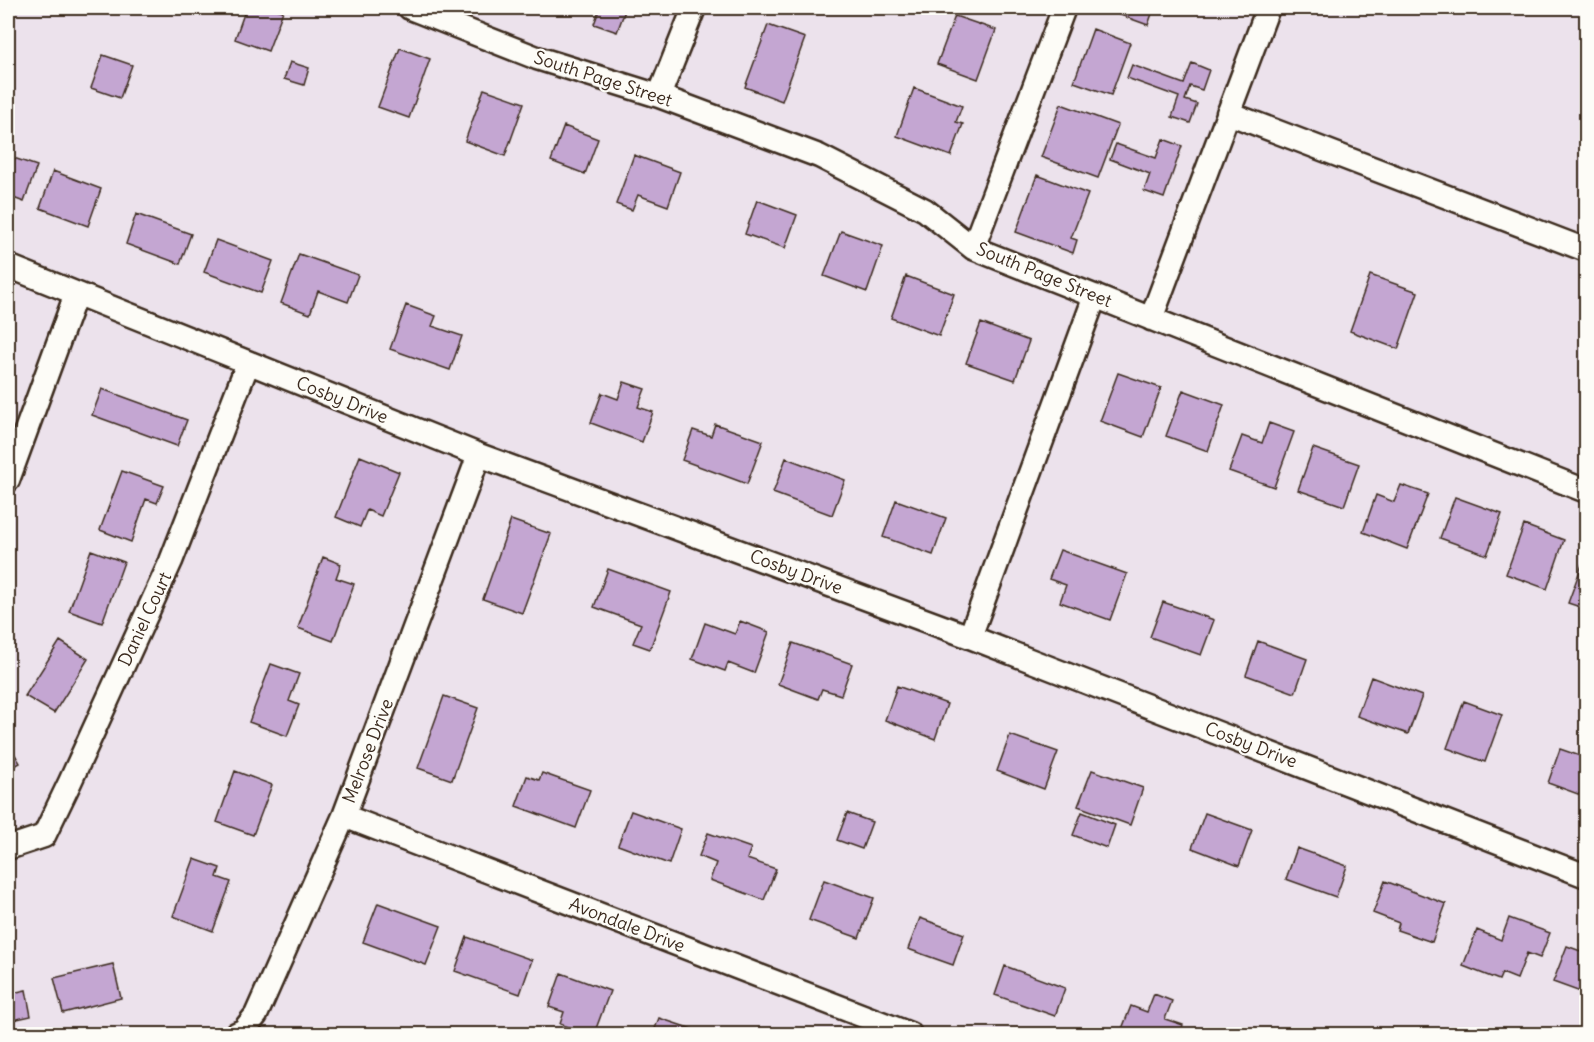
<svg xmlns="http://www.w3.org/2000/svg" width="1594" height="1042" viewBox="0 0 1594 1042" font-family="Delius,sans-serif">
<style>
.building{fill:#c4a6d2;stroke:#3b2a1e;stroke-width:1.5}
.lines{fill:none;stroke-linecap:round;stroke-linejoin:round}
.street-casing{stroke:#3b2a1e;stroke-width:27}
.street{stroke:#fdfcf7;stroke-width:22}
.labels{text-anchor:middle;stroke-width:4.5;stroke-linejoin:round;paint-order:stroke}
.street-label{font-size:18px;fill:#3b2a1e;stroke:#fdfcf7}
</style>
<rect width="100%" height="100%" fill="#ece2ec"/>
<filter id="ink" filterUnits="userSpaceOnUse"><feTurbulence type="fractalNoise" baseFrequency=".0167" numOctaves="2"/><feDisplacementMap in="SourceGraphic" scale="12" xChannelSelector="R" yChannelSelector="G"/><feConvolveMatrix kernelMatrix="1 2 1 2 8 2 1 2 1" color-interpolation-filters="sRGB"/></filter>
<g filter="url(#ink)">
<!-- building -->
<path class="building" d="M 246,8 L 273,8 L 283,11 L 268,51 L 235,39 Z
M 600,8 L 626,8 L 617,32 L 594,24 Z
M 1101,8 L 1154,8 L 1148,25 Z
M 955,16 L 996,30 L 978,79 L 937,64 Z
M 768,25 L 805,38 L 782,101 L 745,87 Z
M 1093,29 L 1130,43 L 1111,95 L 1074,82 Z
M 400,48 L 430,59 L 409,118 L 378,107 Z
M 103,55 L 132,65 L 120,98 L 91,88 Z
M 290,62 L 309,68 L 304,85 L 284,79 Z
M 1192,63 L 1209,70 L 1202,90 L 1190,86 L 1185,100 L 1197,104 L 1190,123 L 1172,117 L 1179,97 L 1127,78 L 1132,65 L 1184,84 Z
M 914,88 L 962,106 L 956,122 L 963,124 L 951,156 L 897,136 Z
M 484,89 L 524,103 L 505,156 L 465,141 Z
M 1061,104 L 1118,125 L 1098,178 L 1041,157 Z
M 564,126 L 598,139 L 585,174 L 551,161 Z
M 1163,139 L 1182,146 L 1164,198 L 1144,191 L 1150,174 L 1110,159 L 1116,144 L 1156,158 Z
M 634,155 L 680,172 L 668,206 L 638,195 L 632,210 L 616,204 Z
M 8,156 L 37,166 L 24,202 L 8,196 Z
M 53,171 L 101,189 L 88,226 L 40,208 Z
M 1037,175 L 1088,194 L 1071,238 L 1077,240 L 1073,253 L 1016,232 Z
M 757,200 L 797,215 L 785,248 L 745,234 Z
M 136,214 L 191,234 L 180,264 L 126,244 Z
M 841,231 L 883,246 L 867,292 L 824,276 Z
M 216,240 L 273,261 L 261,293 L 204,272 Z
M 299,254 L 358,275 L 348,302 L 318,291 L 310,314 L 281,303 Z
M 1370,275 L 1418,292 L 1398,349 L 1350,331 Z
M 906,276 L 954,294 L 939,336 L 891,318 Z
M 406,305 L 436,316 L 432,326 L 462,336 L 450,370 L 390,349 Z
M 981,323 L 1029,341 L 1015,380 L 966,363 Z
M 1118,373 L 1161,388 L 1143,437 L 1100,421 Z
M 624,382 L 645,389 L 638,407 L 653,412 L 642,442 L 591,423 L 602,393 L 618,399 Z
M 102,389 L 187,420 L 177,446 L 92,415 Z
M 1183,390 L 1224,405 L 1208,451 L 1166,436 Z
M 1269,423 L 1294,432 L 1274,487 L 1229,471 L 1242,436 L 1262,443 Z
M 715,424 L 763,441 L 747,484 L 682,460 L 693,430 L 711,436 Z
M 1313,448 L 1359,464 L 1344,506 L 1298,490 Z
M 360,456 L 399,472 L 381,516 L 367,510 L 360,527 L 336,517 Z
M 786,458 L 845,480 L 832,515 L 773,493 Z
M 122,471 L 164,486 L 157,503 L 146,499 L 131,542 L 100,530 Z
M 1401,485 L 1428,494 L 1407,549 L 1363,532 L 1376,495 L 1394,502 Z
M 1455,497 L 1502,514 L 1487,555 L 1440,538 Z
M 896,500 L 946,518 L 933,555 L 883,537 Z
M 511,520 L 551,534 L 522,613 L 483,599 Z
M 1524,525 L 1564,540 L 1547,589 L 1506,574 Z
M 91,550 L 124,562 L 102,623 L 69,611 Z
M 1060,550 L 1127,574 L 1110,620 L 1060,602 L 1066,585 L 1049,579 Z
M 1586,554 L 1586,609 L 1568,603 Z
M 323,557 L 341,564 L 336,578 L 354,584 L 333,641 L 298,628 Z
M 608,569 L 671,592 L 650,649 L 633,643 L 641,624 L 594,607 Z
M 1163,602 L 1214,620 L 1201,655 L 1150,637 Z
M 740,621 L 769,632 L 754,673 L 728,663 L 725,671 L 692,659 L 705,623 L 735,634 Z
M 60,641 L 88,659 L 54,713 L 25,696 Z
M 1258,641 L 1307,659 L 1295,693 L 1246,675 Z
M 793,643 L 852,664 L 841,695 L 822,689 L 818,699 L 778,684 Z
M 271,664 L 299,674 L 289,701 L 299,705 L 287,736 L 249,722 Z
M 1371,677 L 1422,696 L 1408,734 L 1357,716 Z
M 897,686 L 947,704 L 935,739 L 885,720 Z
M 444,696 L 478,708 L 452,780 L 418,768 Z
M 1464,701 L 1502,715 L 1485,762 L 1447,748 Z
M 1010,735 L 1058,752 L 1044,789 L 997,771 Z
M 8,743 L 20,763 L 8,770 Z
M 1560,749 L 1586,758 L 1586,797 L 1548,783 Z
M 1092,770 L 1143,788 L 1130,825 L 1078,806 Z
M 235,771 L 272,785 L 253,835 L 217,822 Z
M 542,773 L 590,790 L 576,828 L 516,806 L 527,776 L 539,780 Z
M 631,811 L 681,829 L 669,864 L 618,845 Z
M 1082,812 L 1115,825 L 1107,848 L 1073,835 Z
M 847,813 L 872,822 L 862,849 L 837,840 Z
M 1205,813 L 1252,830 L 1239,866 L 1192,848 Z
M 708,833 L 751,848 L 747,859 L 776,869 L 764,900 L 710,880 L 716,863 L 699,856 Z
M 1297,848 L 1347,866 L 1336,897 L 1286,879 Z
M 194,859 L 220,868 L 217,877 L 231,882 L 213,931 L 173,916 Z
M 824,880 L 874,898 L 859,938 L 809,920 Z
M 1385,881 L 1446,904 L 1432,942 L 1397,930 L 1399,923 L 1373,913 Z
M 378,903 L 441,926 L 426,965 L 363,942 Z
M 920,918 L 964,934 L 953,965 L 908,949 Z
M 1509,918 L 1550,933 L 1540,958 L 1527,953 L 1517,979 L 1502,973 L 1499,980 L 1463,966 L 1477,930 L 1501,940 Z
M 467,937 L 532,960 L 520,994 L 455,971 Z
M 1567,946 L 1586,953 L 1586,994 L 1553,982 Z
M 113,964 L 121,998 L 63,1013 L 54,978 Z
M 1005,966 L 1065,988 L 1055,1016 L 995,995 Z
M 561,973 L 610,991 L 594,1034 L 590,1034 L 560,1024 L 564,1012 L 549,1007 Z
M 26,990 L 31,1016 L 8,1021 L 8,994 Z
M 1154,994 L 1172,1001 L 1165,1019 L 1183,1025 L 1180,1034 L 1120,1034 L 1131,1006 L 1147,1012 Z
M 659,1018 L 707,1034 L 653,1034 Z"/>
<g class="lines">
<defs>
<path id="street" d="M 410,8 L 537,58 L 659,96 L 819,156 L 925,210 L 973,248 L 1586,491
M 659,96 L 694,8
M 1228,113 L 1586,250
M 973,248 L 1064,8
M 8,266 L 479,455 L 970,637 L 1586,876
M 1151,319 L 1268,8
M 8,480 L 76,294
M 970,637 L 1095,296
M 344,816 L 910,1034
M 8,848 L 44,836 L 70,782 L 171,561 L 248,363
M 236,1034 L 244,1030 L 256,1015 L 344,816 L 479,455"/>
</defs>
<!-- street casing -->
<use href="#street" class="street-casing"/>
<!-- street -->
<use href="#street" class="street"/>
</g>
</g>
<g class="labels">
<!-- street labels -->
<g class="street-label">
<text transform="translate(603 79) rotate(18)" y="6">South Page Street</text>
<text transform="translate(1044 275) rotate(22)" y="6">South Page Street</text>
<text transform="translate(342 400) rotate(22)" y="6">Cosby Drive</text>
<text transform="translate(796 572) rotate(20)" y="6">Cosby Drive</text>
<text transform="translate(145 619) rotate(-65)" y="6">Daniel Court</text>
<text transform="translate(1251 745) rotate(21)" y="6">Cosby Drive</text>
<text transform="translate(368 751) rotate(-69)" y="6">Melrose Drive</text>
<text transform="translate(627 925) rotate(21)" y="6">Avondale Drive</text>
</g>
</g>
<!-- margin -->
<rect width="1594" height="1042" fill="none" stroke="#fdfcf7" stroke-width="30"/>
<rect x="15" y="15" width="1564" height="1012" fill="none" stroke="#3b2a1e" stroke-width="2" filter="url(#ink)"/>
</svg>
